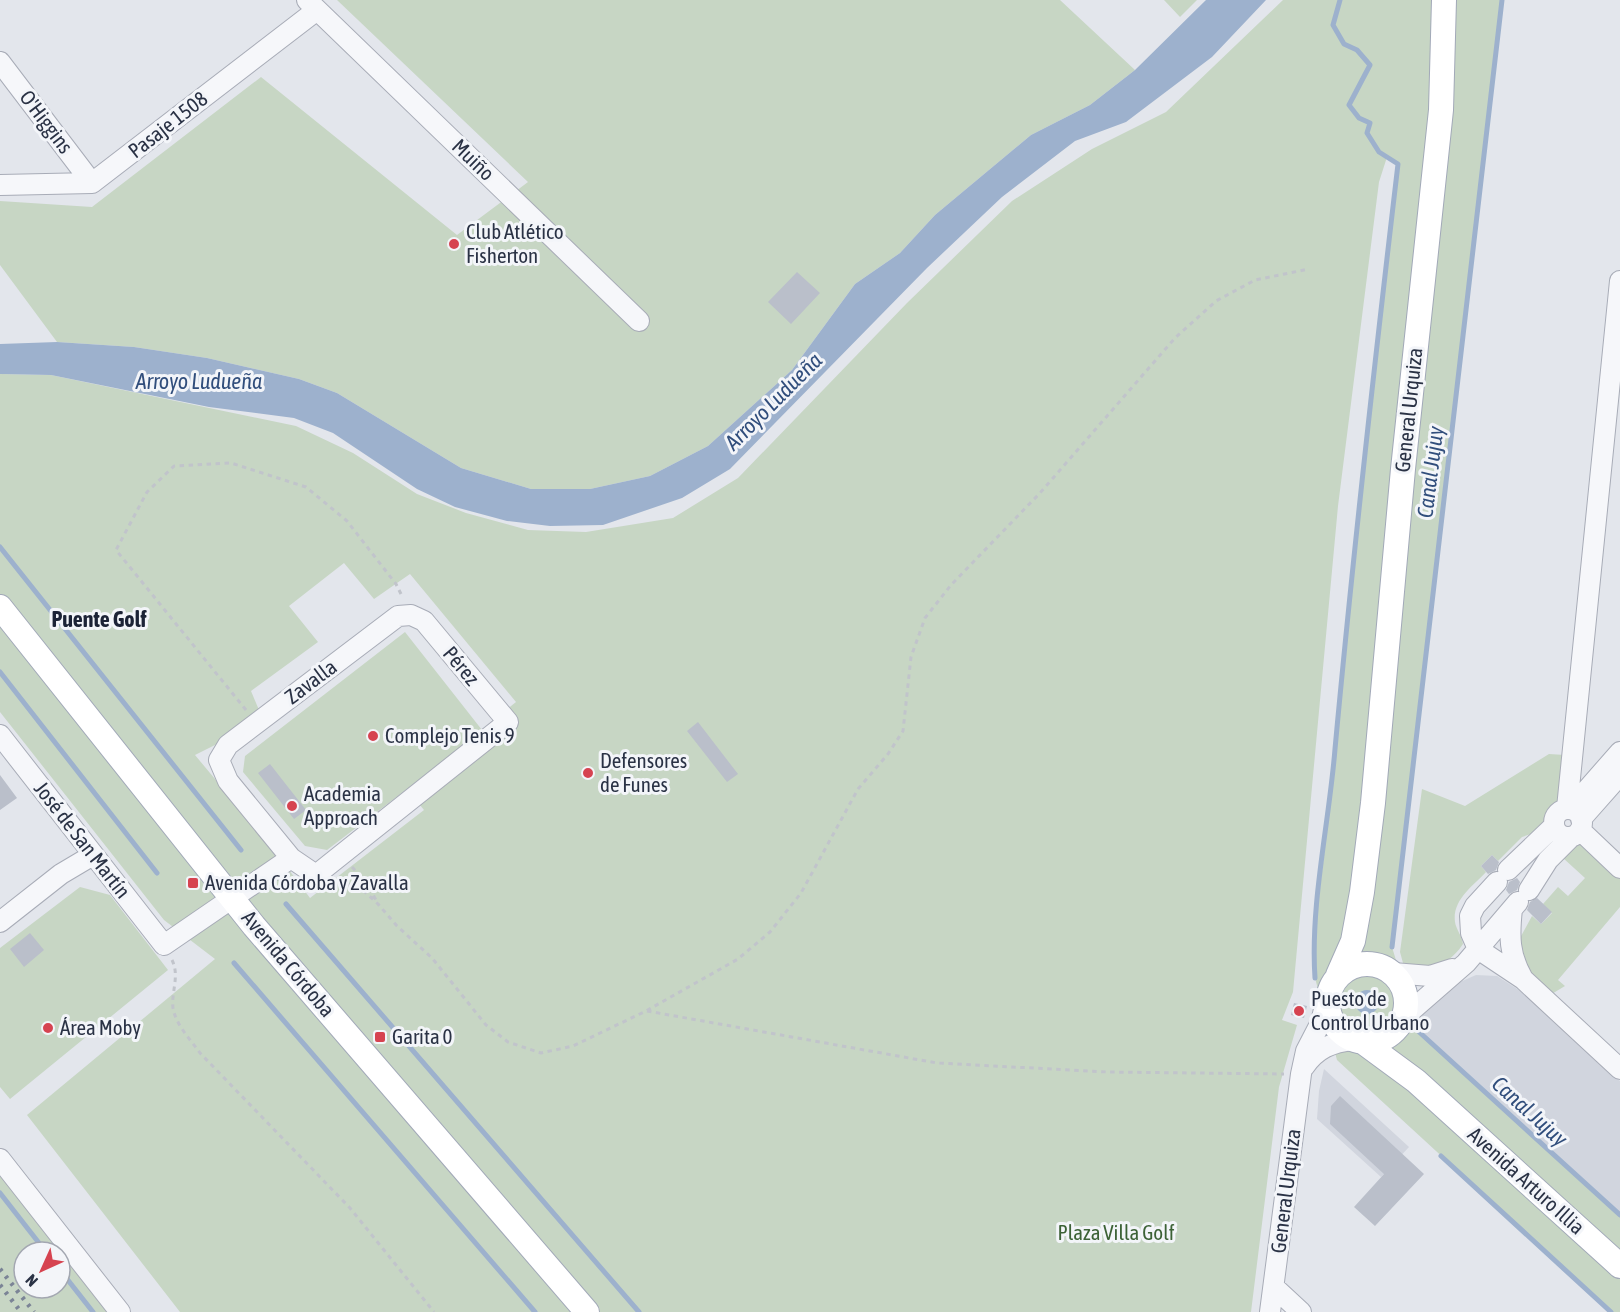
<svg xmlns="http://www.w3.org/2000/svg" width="1620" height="1312" viewBox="0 0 1620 1312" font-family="'Asap Condensed',sans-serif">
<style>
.built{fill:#d1d5de}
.green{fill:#c7d6c4;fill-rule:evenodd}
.water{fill:#9db1cd}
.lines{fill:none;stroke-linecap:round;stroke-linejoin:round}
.stream{stroke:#9db1cd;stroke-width:5}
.building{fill:#babfca}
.minor-casing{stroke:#a8acb7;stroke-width:22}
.major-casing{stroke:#a2a9b8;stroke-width:26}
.path{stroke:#c1c4cb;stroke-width:3;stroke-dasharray:4.5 4.5;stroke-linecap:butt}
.minor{stroke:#f6f7fa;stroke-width:20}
.major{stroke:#fff;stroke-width:24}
.rail{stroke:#7b8496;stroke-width:4.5;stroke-dasharray:3 6;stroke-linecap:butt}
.poi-dot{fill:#d64350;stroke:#f3f5f9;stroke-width:2}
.labels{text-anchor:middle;stroke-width:6;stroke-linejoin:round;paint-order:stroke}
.street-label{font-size:21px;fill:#2a3245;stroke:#f3f5f9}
.poi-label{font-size:21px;fill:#2a3245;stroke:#f3f5f9;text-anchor:start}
.park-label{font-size:21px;fill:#3c6236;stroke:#f3f5f9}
.water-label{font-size:22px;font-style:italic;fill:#314e7c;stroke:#f3f5f9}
.neighbourhood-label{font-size:22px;font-weight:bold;fill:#1c2336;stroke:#f3f5f9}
</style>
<rect width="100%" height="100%" fill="#e3e6ec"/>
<!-- built -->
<path class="built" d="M 1476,975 L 1497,976 L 1525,994 L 1620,1081 L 1620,1225 L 1414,1038 L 1421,1012 L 1460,982 Z
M 1324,1069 L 1409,1147 L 1381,1177 L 1317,1119 L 1319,1091 Z"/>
<!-- green -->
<path class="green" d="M 337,0 L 1060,0 L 1135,70 L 1090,105 L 1031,135 L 935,215 L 900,253 L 855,284 L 792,370 L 708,446 L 650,476 L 590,489 L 531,489 L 461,468 L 337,393 L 299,379 L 207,358 L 134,347 L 57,342 L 0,265 L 0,201 L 92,207 L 261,77 L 457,235 L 528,182 Z
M 1164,0 L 1197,0 L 1180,17 Z
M 1283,0 L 1502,0 L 1392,947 L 1417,1030 L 1620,1215 L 1620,1312 L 1611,1312 L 1337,1060 L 1315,978 L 1313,947 L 1331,796 L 1354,541 L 1398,164 L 1387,157 L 1379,182 L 1338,506 L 1293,992 L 1282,1020 L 1297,1025 L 1279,1087 L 1251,1312 L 180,1312 L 27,1115 L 215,959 L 164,920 L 0,712 L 0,374 L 51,375 L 296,426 L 353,453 L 417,494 L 466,513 L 528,530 L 586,532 L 673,518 L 738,478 L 907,303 L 1012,201 L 1092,149 L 1166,112 ZM 344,563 L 374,599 L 410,574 L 516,702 L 482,730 L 405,632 L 245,756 L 243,772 L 305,846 L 327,850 L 407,789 L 424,810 L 310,898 L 274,850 L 195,755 L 217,744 L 259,710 L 251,691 L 318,642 L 289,606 Z
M 1549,754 L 1565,755 L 1562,796 L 1545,815 L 1543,830 L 1522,837 L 1498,861 L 1492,855 L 1481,866 L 1486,872 C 1473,886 1452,900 1455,922 C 1456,929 1462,936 1463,944 C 1450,964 1426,977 1403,963 L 1400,952 L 1422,789 L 1465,806 Z
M 1574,845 L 1583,845 L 1620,878 L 1620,907 L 1558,980 L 1565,986 L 1550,995 L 1520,961 L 1520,938 L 1532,916 L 1541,924 L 1552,913 L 1543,904 L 1558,887 L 1568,896 L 1585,878 L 1563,858 Z
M 80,887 L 110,895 L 168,970 L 10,1099 L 0,1087 L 0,948 Z
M 0,1159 L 120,1312 L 0,1312 ZM 24,1252 L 60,1252 L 60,1288 L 24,1288 Z"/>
<!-- water -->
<path class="water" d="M 1206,0 L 1266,0 L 1212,57 L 1126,122 L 1075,141 L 1002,197 L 927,268 L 730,469 L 682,498 L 603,525 L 550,526 L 507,521 L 455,507 L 417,489 L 333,433 L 294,418 L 209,407 L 51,375 L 0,374 L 0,344 L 57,342 L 134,347 L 207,358 L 299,379 L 337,393 L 461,468 L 531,489 L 590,489 L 650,476 L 708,446 L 792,370 L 855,284 L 900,253 L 935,215 L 1031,135 L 1090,105 L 1135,70 Z
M1355 1002a12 12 0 1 1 24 0a12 12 0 1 1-24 0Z"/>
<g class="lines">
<!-- stream -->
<path class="stream" d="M 0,547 L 241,850
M 0,672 L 157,873
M 286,904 L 639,1312
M 1392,947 L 1502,0
M 234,963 L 535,1312
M 1315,978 C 1310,904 1329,824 1335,749 C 1353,554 1375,359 1398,164 L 1379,152 L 1367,133 L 1370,123 L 1359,118 L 1349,105 L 1370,65 L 1357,50 L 1344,44 L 1333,25 L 1340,0
M 1417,1030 L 1620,1215
M 1441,1156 L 1611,1312
M 0,1193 L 46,1252
M 60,1270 L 93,1312"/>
</g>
<!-- building -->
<path class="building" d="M 797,272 L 820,293 L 791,324 L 768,302 Z
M 698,722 L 738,774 L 727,782 L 687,731 Z
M 270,764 L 306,810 L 294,819 L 258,773 Z
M 0,775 L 17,798 L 0,810 Z
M 1492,855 L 1499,862 L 1496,870 L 1488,874 L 1481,866 Z
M 1517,878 L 1520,882 L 1517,890 L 1509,894 L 1506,890 L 1509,882 Z
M 1537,898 L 1552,912 L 1541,924 L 1527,910 L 1530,902 Z
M 30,933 L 44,950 L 24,967 L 10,949 Z
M 1294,1003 L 1307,1006 L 1304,1018 L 1291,1015 Z
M 1340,1096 L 1424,1174 L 1375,1226 L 1354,1207 L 1384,1174 L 1330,1124 L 1331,1106 Z"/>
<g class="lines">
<defs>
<path id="minor" d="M 307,0 L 639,321
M 0,62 L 92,183
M 0,185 L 92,183 L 317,10
M 411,615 L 424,621 L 508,722 L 316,875 L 291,858 L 228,781 L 219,760 L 228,745 L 398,616 Z
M 0,735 L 164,945 L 291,858
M 1567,808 L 1620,281
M1554 823a14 14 0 1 1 28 0a14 14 0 1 1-28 0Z
M 1570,809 L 1620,752
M 1581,819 L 1620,775
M 1580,830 L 1620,868
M 1508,870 L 1554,826
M 1497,882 L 1475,906 L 1470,916 L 1471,933 L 1478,949 L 1523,979 L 1620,1069
M 1529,890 L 1548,860 L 1571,837
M 1512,909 C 1509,936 1509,955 1523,979
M 0,922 L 61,874 L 93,855
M 1393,973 L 1430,976 L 1452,969
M 1404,1017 L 1466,963 L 1518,902
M 1304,1067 C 1316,1049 1332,1042 1353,1040
M 0,1159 L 120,1312
M 1274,1287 L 1301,1312
M 1270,1312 L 1301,1074 L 1306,1051 L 1321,1022 L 1327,997"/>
<path id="major" d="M 0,607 L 254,926 L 587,1312
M1328 1003a39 39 0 1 1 78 0a39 39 0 1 1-78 0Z
M 1338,975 L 1353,941 L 1362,892 L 1373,803 L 1403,469 L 1441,110 L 1444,0
M 1363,1042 L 1416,1081 L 1620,1266"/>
</defs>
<!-- minor casing -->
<use href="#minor" class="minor-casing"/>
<!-- major casing -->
<use href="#major" class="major-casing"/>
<!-- path -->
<path class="path" d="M 246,710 L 116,550 L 147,492 L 174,466 L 231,463 L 306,487 L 347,521 L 396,584 L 403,598
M 352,867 L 365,881 L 376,900
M 338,880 L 365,892 L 378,904 L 397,926 L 432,958 L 486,1025 L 508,1042 L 541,1053 L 573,1046 L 646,1011 L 738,959 L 770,932 L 801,893 L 858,789 L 888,754 L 903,731 L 911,657 L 925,618 L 951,585 L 1040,493 L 1175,338 L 1216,301 L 1255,280 L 1309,269
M 172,960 C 180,976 171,992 173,1008 C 176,1025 190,1039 200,1053 L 350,1208 L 434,1312
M 647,1011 L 937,1063 L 1108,1072 L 1284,1074"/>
<!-- minor -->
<use href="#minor" class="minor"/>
<!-- major -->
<use href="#major" class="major"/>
<!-- rail -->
<path class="rail" d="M 0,1269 L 34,1312
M 0,1285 L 21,1312"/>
</g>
<!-- markers -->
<g class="poi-dot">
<circle cx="454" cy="244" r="6"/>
<circle cx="373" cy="736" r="6"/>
<circle cx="588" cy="773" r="6"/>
<circle cx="292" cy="806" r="6"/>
<rect x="187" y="877" width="12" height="12" rx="3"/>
<circle cx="1299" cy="1011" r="6"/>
<circle cx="48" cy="1028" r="6"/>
<rect x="374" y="1031" width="12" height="12" rx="3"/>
</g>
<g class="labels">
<!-- street labels -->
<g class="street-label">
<text transform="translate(46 122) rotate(53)" y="7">O'Higgins</text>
<text transform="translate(168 125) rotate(-38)" y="7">Pasaje 1508</text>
<text transform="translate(473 160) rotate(44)" y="7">Muiño</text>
<text transform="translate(1409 410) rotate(-84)" y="7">General Urquiza</text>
<text transform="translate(461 666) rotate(50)" y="7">Pérez</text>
<text transform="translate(311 682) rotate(-37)" y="7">Zavalla</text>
<text transform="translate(82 840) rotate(52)" y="7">José de San Martín</text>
<text transform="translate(288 964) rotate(50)" y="7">Avenida Córdoba</text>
<text transform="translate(1526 1181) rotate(42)" y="7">Avenida Arturo Illia</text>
<text transform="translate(1286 1191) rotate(-83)" y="7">General Urquiza</text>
</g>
<!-- poi labels -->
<g class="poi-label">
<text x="466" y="239">Club Atlético<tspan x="466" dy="24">Fisherton</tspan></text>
<text x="385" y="743">Complejo Tenis 9</text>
<text x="600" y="768">Defensores<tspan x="600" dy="24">de Funes</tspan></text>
<text x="304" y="801">Academia<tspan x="304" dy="24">Approach</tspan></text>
<text x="205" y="890">Avenida Córdoba y Zavalla</text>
<text x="1311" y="1006">Puesto de<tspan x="1311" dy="24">Control Urbano</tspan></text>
<text x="60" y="1035">Área Moby</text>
<text x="392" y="1044">Garita 0</text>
</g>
<!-- park labels -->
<g class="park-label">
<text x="1116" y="1240">Plaza Villa Golf</text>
</g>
<!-- water labels -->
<g class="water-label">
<text x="199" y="389">Arroyo Ludueña</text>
<text transform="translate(773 401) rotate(-45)" y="8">Arroyo Ludueña</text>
<text transform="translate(1430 472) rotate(-83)" y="8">Canal Jujuy</text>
<text transform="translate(1530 1111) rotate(42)" y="8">Canal Jujuy</text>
</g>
<!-- neighbourhood labels -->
<g class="neighbourhood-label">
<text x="99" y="627">Puente Golf</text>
</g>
</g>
<!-- north arrow -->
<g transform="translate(42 1270) rotate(225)"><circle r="28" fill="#f3f5f9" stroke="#a3a7b1" stroke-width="1.5"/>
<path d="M0-4.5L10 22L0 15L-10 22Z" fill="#d64350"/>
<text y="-9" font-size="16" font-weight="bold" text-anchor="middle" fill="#2a3245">N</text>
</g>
</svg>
